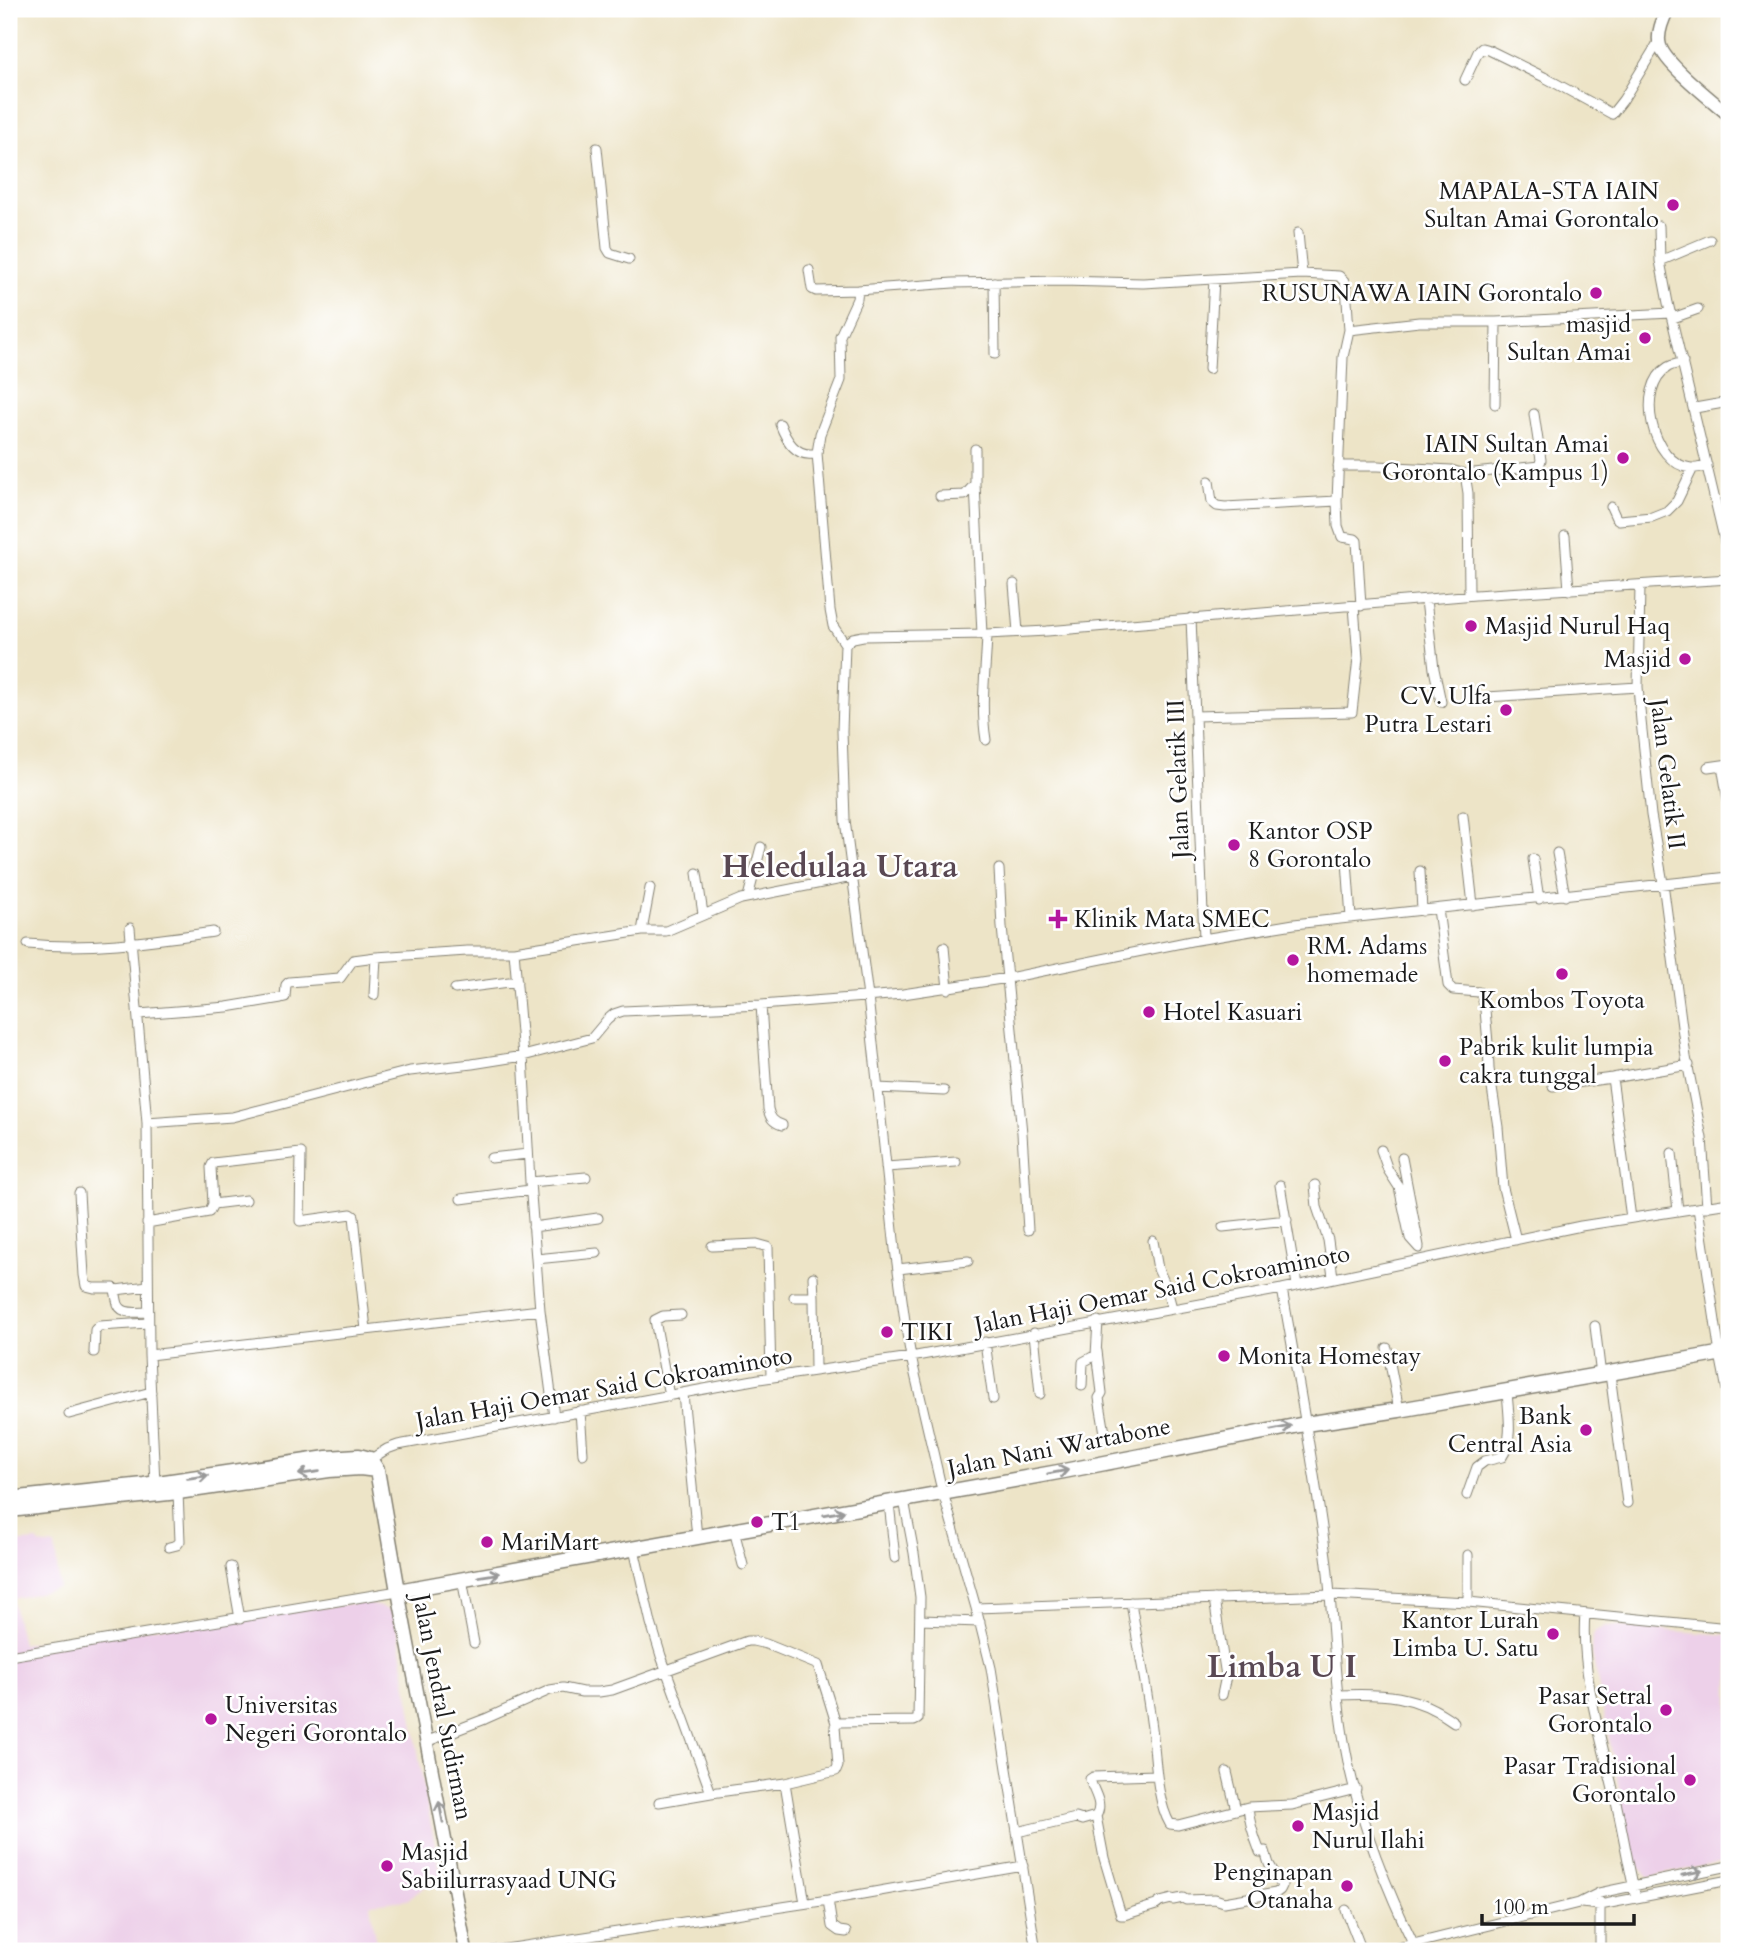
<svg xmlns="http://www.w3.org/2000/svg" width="1738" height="1960" viewBox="0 0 1738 1960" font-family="Cardo,serif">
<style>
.built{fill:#edd0e9}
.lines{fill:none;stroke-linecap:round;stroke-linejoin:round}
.street-casing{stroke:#848072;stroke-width:11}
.secondary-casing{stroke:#848072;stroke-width:15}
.primary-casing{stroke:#848072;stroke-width:17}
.street{stroke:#fff;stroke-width:9}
.secondary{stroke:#fff;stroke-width:12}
.primary{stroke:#fff;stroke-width:14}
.oneway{stroke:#999}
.poi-dot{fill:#b5179e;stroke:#fff;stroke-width:2.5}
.labels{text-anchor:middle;stroke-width:5;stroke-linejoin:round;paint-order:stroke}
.poi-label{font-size:24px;fill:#1c1c1c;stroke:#fff;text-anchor:start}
.street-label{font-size:24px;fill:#1c1c1c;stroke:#fff}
.district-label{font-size:32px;font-weight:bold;fill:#594853;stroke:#fff}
</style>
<rect width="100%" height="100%" fill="#fff"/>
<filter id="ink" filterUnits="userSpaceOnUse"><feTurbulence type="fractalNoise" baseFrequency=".0143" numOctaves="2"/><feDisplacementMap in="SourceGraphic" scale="14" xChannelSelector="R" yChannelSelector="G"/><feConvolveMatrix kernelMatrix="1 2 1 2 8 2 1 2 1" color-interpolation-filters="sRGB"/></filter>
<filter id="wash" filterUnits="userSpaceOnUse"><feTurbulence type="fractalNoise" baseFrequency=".00686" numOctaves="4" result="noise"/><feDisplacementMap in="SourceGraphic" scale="28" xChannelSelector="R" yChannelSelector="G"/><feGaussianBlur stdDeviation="1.57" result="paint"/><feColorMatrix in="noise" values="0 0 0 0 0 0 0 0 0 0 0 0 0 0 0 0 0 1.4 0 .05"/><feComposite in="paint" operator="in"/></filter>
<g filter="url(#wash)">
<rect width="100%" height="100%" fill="#ede4c7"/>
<!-- built -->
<path class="built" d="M 38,1541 L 39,1544 L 55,1546 L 59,1588 L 12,1599 L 22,1644 L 365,1602 L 395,1612 L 425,1794 L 441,1875 L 407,1900 L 370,1904 L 377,1951 L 9,1951 L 9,1543 Z
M 1606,1626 L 1729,1635 L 1729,1861 L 1649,1877 L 1636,1865 L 1623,1829 L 1620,1794 L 1591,1648 L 1592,1638 L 1596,1631 Z"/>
</g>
<g filter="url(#ink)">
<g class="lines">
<defs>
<path id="street" d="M 1465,80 L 1478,52 L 1482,48 L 1489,50 L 1544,77 L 1612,114 L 1623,100 L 1659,41
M 597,148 L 607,248 L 610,253 L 629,259
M 1659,226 L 1660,261 L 1668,303 L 1729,559
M 1298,233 L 1302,274
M 1660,261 L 1710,240
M 809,270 L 812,289 L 816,291 L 858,290 L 953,283 L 1061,281 L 1143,283 L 1302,274 L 1339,276 L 1344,281 L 1346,286 L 1349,330 L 1343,357 L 1337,501 L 1338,526 L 1342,537 L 1355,539 L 1357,541 L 1361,606
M 994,282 L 995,354
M 1673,318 L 1698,309
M 1349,330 L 1419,322 L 1496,322 L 1671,313
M 1728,342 L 1729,346
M 1683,362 C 1678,364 1673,364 1668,367 C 1635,387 1651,464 1691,468 C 1697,469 1702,467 1707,465
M 1209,369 L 1214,279
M 1495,404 L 1496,322
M 1695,408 L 1729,402
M 780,424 C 786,440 797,459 817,453 L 830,610 L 833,626 L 845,644
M 975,449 L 975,484 L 982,634
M 817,453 L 820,434 L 841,380 L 840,336 L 857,299 L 858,290
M 1338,466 L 1378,466 L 1451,470 L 1465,474 L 1468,493 L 1469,595
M 1465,474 L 1539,466 L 1541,460 L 1534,414
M 1209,481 L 1212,502 L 1217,506 L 1225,507 L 1337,501
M 940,496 L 965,495 L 975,484
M 1611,507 L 1616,518 L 1619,520 L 1652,517 L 1667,511 L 1677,501 L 1693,468
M 1565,536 L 1569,590
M 1014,584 L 1018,632
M 1640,586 L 1638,687 L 1641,721 L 1651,815 L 1663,883 L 1686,1057 L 1702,1138 L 1707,1207
M 1426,600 L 1434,669 L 1441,702
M 1191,618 L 1204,938
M 1487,697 L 1638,687
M 1195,716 L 1352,712 L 1358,658 L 1354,606
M 986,740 C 980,704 986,670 987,634
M 1722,766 L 1729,806
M 1708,767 L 1729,764
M 1463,816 L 1473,905
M 1557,853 L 1565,896
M 1533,859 L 1539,899
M 1347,861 L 1351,918
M 999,869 L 1002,927 L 1022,1133 L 1028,1230
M 1420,871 L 1422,911
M 697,873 L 703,914
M 748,897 L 761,847
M 1438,909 L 1448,985 L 1453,990 L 1479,992 L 1482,996 L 1485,1010 L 1488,1043 L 1489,1069 L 1498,1127 L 1503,1188 L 1516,1240
M 130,928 L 147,1123 L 149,1355 L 155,1483
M 642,931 L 650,888
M 28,944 C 91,950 150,941 213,932
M 944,947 L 948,989
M 514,951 L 523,1056 L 530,1182 L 540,1310 L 554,1417
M 455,989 L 517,981
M 374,995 L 376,957 L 467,951 L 514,951 L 642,931 L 666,931 L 741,899 L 852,877
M 761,1005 L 768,1109 C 770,1118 773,1122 782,1125
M 139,1014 L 227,1007 L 281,998 L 285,997 L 286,985 L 289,982 L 340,978 L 353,960 L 376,957
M 1612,1078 L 1631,1218
M 1553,1086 L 1612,1078 L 1689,1065
M 877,1088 L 944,1091
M 147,1123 L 232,1117 L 410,1071 L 472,1064 L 523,1056 L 592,1038 L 607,1020 L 614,1014 L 623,1011 L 761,1005 L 903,994 L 1008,978 L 1191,941 L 1294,924 L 1729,877
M 1381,1150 L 1388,1170 L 1399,1187 L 1410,1238 L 1419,1248
M 1672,1153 L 1678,1211
M 491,1158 L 528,1154
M 1402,1158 L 1419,1246
M 886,1167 L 956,1162
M 530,1182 L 586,1177
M 1280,1185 L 1297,1285
M 1315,1185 L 1317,1207 L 1328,1240 L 1333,1277
M 79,1193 L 84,1275 L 86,1286 L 94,1288 L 114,1288 C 116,1292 116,1296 117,1300 C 119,1316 136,1312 148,1312
M 461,1199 L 530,1190
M 213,1204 L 246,1200
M 1698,1208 L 1720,1354 L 1729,1401
M 147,1223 L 209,1212 L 213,1204 L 211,1167 L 213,1163 L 301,1153 L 300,1221 L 351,1214 L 354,1216 L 366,1330
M 533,1227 L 598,1218
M 1223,1227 L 1287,1220
M 1153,1241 L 1158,1269 L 1166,1286 L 1172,1308
M 712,1246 L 757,1244 L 768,1247 L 771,1377
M 536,1259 L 597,1253
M 898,1269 L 968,1261
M 813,1277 L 814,1297
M 1282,1289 C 1298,1378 1314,1466 1326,1556 C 1334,1617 1333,1680 1344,1741 C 1356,1813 1385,1886 1417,1951
M 116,1290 L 148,1286
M 794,1297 L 814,1297 L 815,1370
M 1595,1326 L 1601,1376
M 1034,1333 L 1040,1394
M 985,1342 L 993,1399
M 1387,1348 L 1399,1410
M 1097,1351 L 1102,1393 L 1099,1398 L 1106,1439
M 94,1352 L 95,1330 L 99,1326 L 148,1323
M 149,1355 L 540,1310
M 1610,1374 L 1627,1503
M 1082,1386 L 1083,1362 L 1096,1355 L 1098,1321
M 683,1394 L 697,1537
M 669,1396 L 655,1320 L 663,1316 L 681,1315
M 580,1411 L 583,1454
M 69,1414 L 151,1392
M 368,1461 L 387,1449 L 398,1445 L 759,1379 L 911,1357 L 1282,1289 L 1581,1226 L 1729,1203
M 1467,1495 L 1477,1467 L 1485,1461 L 1502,1457 C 1514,1440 1508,1411 1507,1391
M 889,1503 L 895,1558
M 734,1530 L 743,1565
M 169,1547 L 177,1545 L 180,1541 L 178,1492
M 634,1549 L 651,1623 L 661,1656 L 711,1793
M 231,1567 L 240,1619
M 462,1579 L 474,1643
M 1214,1599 L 1226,1676 L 1222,1695
M 1131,1602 C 1137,1642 1146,1682 1151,1721 C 1156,1751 1155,1798 1170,1824 L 1178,1825 L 1248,1807 L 1292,1805 L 1356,1789
M 1468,1602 L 1468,1555
M 976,1608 L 1331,1595 L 1468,1602 L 1729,1628
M 1585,1614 C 1580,1672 1602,1741 1615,1798 C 1623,1831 1628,1865 1636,1898
M 920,1620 L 980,1622
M 9,1656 L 398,1591
M 1338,1695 C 1382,1693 1417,1694 1454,1722
M 428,1741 L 485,1719 L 550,1690 L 563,1688 L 582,1692 L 599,1692 L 612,1690 L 747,1641 L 753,1641 L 766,1644 L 818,1665 L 836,1723
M 1227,1772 L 1236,1810
M 785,1783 L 836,1771 L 838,1766 L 835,1726 L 838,1722 L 914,1721 L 918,1719 L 920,1597 L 914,1553 L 904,1500
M 659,1802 L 711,1793 L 785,1783 L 805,1903
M 1096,1816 L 1104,1858 L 1121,1915 L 1124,1915 L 1156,1905 L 1160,1902 L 1172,1899 L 1173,1900 L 1183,1898 L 1186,1900 L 1215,1899 L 1224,1902 L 1276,1893 L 1280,1890 L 1282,1886 L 1269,1864 L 1265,1851 L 1260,1852 C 1254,1837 1249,1823 1248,1807
M 1017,1832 L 1076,1818 L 1082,1820 L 1096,1816 C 1104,1803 1093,1792 1090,1779 L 1093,1777 L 1157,1775
M 828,1900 L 832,1926 L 839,1931 L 846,1932
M 1600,1902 L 1600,1951
M 1581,1903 L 1600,1905 L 1729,1880
M 1346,1910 L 1362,1951
M 492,1951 L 828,1900 L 1023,1866
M 1036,1951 L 991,1668 L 976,1608 L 940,1482 L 911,1357 L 906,1328 L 895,1249 L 868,997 L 845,820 L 842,731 L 845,644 L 853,638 L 863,636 L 987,634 L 1047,631 L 1475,595 L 1729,579
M 1385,1951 L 1579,1903 L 1599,1893 L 1729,1866"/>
<path id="secondary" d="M 1668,9 C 1663,19 1656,34 1660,46 C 1666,65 1713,101 1729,115
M 398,1591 L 466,1951"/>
<path id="primary" d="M 9,1499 L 144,1485 L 327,1458 L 359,1456 L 370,1459 L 377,1470 L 398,1591 L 1064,1471 L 1305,1424 L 1399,1410 L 1729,1352
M 9,1510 L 178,1492 L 329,1470 L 360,1468 L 377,1470"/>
</defs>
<!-- street casing -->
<use href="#street" class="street-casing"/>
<!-- secondary casing -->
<use href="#secondary" class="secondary-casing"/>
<!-- primary casing -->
<use href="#primary" class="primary-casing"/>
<!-- street -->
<use href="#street" class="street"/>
<!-- secondary -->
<use href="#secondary" class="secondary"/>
<!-- primary -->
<use href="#primary" class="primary"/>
</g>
<!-- one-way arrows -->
<defs><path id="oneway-shaft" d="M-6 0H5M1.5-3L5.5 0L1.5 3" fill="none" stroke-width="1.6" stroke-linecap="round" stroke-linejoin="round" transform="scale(1.75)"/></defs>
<g class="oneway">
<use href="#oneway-shaft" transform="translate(1281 1428) rotate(-11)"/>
<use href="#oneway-shaft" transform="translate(1058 1472) rotate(-10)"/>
<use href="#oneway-shaft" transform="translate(309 1473) rotate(172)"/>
<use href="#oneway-shaft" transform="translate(198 1477) rotate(-8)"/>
<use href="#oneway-shaft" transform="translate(834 1513) rotate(-10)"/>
<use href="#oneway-shaft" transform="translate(489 1575) rotate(-9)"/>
<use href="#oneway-shaft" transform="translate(441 1812) rotate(-101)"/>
<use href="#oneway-shaft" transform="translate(1692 1873) rotate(-12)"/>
</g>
</g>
<!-- markers -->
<g class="poi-dot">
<circle cx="1673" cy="205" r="7"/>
<circle cx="1596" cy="293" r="7"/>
<circle cx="1645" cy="338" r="7"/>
<circle cx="1623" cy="458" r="7"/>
<circle cx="1471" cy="626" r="7"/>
<circle cx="1685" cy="659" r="7"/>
<circle cx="1506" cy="710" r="7"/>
<circle cx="1234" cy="845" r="7"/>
<path d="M1054.5 908.5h7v7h7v7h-7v7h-7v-7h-7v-7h7z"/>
<circle cx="1293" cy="960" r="7"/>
<circle cx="1562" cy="974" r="7"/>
<circle cx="1149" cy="1012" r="7"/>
<circle cx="1445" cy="1061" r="7"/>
<circle cx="887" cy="1332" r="7"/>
<circle cx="1224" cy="1356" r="7"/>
<circle cx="1586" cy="1430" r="7"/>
<circle cx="757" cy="1522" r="7"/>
<circle cx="487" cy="1542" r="7"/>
<circle cx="1553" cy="1634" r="7"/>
<circle cx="1666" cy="1710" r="7"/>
<circle cx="211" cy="1719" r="7"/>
<circle cx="1690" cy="1780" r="7"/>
<circle cx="1298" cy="1826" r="7"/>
<circle cx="387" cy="1866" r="7"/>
<circle cx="1347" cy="1886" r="7"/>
</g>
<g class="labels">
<!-- poi labels -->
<g class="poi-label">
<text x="1659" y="199" text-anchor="end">MAPALA-STA IAIN<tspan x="1659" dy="28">Sultan Amai Gorontalo</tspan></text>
<text x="1582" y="301" text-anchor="end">RUSUNAWA IAIN Gorontalo</text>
<text x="1631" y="332" text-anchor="end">masjid<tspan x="1631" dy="28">Sultan Amai</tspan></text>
<text x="1609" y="452" text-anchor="end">IAIN Sultan Amai<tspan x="1609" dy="28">Gorontalo (Kampus 1)</tspan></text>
<text x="1485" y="634">Masjid Nurul Haq</text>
<text x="1671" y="667" text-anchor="end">Masjid</text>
<text x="1492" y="704" text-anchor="end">CV. Ulfa<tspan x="1492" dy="28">Putra Lestari</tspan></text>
<text x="1248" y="839">Kantor OSP<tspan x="1248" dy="28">8 Gorontalo</tspan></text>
<text x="1074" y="927">Klinik Mata SMEC</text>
<text x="1307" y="954">RM. Adams<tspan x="1307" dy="28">homemade</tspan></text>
<text x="1562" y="1008" text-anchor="middle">Kombos Toyota</text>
<text x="1163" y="1020">Hotel Kasuari</text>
<text x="1459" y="1055">Pabrik kulit lumpia<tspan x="1459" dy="28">cakra tunggal</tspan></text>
<text x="901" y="1340">TIKI</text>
<text x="1238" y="1364">Monita Homestay</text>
<text x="1572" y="1424" text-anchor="end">Bank<tspan x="1572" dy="28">Central Asia</tspan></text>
<text x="771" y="1530">T1</text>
<text x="501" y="1550">MariMart</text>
<text x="1539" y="1628" text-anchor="end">Kantor Lurah<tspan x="1539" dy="28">Limba U. Satu</tspan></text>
<text x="1652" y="1704" text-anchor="end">Pasar Setral<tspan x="1652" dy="28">Gorontalo</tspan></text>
<text x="225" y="1713">Universitas<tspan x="225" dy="28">Negeri Gorontalo</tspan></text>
<text x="1676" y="1774" text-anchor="end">Pasar Tradisional<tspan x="1676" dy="28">Gorontalo</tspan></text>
<text x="1312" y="1820">Masjid<tspan x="1312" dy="28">Nurul Ilahi</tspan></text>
<text x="401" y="1860">Masjid<tspan x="401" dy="28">Sabiilurrasyaad UNG</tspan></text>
<text x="1333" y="1880" text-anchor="end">Penginapan<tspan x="1333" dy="28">Otanaha</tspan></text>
</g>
<!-- street labels -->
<g class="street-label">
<text transform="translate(1668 774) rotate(83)" y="8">Jalan Gelatik II</text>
<text transform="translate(1178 779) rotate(-92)" y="8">Jalan Gelatik III</text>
<text transform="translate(1162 1289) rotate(-11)" y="8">Jalan Haji Oemar Said Cokroaminoto</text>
<text transform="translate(604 1388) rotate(-10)" y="8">Jalan Haji Oemar Said Cokroaminoto</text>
<text transform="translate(1059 1447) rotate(-11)" y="8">Jalan Nani Wartabone</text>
<text transform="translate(443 1707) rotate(79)" y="8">Jalan Jendral Sudirman</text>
</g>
<!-- district labels -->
<g class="district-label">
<text x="840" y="877">Heledulaa Utara</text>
<text x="1282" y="1677">Limba U I</text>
</g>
</g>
<!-- margin -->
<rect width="1738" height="1960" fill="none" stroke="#fff" stroke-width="35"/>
<!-- scale -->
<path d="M1482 1914v10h152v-10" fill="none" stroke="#1c1c1c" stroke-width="3.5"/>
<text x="1493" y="1914" font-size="21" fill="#1c1c1c" stroke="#ffffff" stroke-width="5" paint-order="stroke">100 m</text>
</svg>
